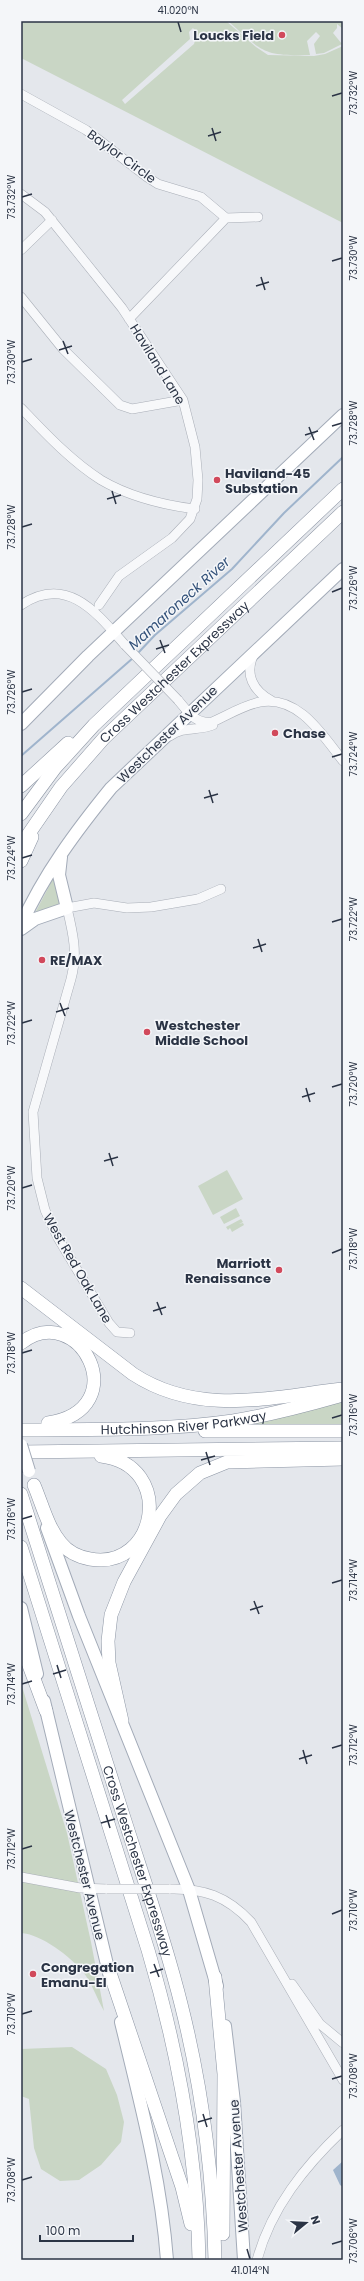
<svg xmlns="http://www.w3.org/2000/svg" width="364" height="2281" viewBox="0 0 364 2281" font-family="Poppins,sans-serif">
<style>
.green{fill:#c9d6c5;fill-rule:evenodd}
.water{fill:#9fb4cc}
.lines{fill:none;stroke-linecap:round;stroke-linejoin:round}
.stream{stroke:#9fb4cc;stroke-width:2}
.minor-casing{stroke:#a9aeb7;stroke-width:10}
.major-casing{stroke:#a3abb8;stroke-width:14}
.highway-casing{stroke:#8b94a3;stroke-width:14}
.minor{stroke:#f7f8fa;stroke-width:9}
.major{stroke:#fff;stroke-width:12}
.highway{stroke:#fff;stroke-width:13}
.minor-bridge-casing{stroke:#a9aeb7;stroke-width:10;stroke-linecap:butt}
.major-bridge-casing{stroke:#a3abb8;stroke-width:14;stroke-linecap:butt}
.minor-bridge{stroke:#f7f8fa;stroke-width:9}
.major-bridge{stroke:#fff;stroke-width:12}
.ticks{fill:none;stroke:#2b3445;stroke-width:1.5}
.poi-dot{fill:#d1495b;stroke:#f4f6f9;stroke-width:1.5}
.labels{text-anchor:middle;stroke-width:3;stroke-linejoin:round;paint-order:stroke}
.poi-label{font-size:13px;font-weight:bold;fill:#2b3445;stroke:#f4f6f9;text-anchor:start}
.street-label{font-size:13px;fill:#2b3445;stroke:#f4f6f9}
.water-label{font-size:14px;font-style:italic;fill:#34527a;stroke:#f4f6f9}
.neatline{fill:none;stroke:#2b3445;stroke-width:1.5}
.ticks-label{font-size:10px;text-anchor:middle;fill:#2b3445}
</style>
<rect width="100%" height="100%" fill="#e4e7ec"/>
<!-- green -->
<path class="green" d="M 21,21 L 226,21 L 256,47 L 268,55 L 314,56 L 325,54 L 343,46 L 343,223 L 21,58 ZM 193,28 L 197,33 L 194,44 L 125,104 L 122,100 L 190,39 L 189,32 Z
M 228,21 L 343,21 L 343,29 L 337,24 L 337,28 L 333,33 L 342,44 L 324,53 L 316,54 L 314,44 L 320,36 L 316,32 L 307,41 L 310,55 C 262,56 263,52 228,21 Z
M 55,875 L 62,904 L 35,913 Z
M 227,1170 L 243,1199 L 213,1215 L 198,1186 Z
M 236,1208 L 240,1216 L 224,1224 L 220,1217 Z
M 241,1219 L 243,1222 L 239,1224 L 243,1223 L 244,1225 L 232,1232 L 230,1228 L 228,1230 L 226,1227 Z
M 343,1400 L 343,1424 L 234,1427 Z
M 21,1683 L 67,1833 L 91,1942 L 104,2011 C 97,1999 92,1983 83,1972 C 71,1957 41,1934 21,1933 Z
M 72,2047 L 106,2069 L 117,2095 L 124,2122 L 121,2142 L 101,2165 L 79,2180 L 60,2181 L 41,2169 L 34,2148 L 29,2099 L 21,2096 L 21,2049 Z"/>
<!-- water -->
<path class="water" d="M 343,2161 L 343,2187 L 340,2185 L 333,2170 Z"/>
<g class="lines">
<!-- stream -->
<path class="stream" d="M 138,653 L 155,635 L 232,569 L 284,513 L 343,457
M 21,756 L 133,658"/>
<defs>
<path id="minor" d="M 21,94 L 86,130 L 147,177 L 158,184 L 201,197 L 226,218
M 21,194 L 45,212 L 122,308 L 183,400 L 195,447 L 198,480 L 197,499 L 190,519 L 172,538 L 119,576 L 99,605
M 226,218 L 258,217
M 21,250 L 52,220
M 21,297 L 63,349 L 120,405 L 132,409 L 183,400
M 129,319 L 226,218
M 21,408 C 45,433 71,461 101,480 C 128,496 164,505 195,509
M 21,605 C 67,574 97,613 125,645
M 254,654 C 244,674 253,691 272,701
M 178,700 C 188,712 195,724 212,722 C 228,715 244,705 260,702 C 299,695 323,736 343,761
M 170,736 C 183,726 199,731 213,725
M 130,1333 L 117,1332 L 109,1323 L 58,1238 L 45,1210 L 37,1178 L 33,1112 L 71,979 C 78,954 73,933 67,908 L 94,903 L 127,908 L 151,907 L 198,899 L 221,889
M 21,1877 L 80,1888 L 107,1889
M 169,1889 C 203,1888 227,1896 251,1922 L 343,2080
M 292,1984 L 320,2024 L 343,2043
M 257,2260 C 271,2208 305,2166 343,2130"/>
<path id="major" d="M 21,724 L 88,656 L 343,415
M 21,925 C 44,874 76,831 111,788 L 343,569
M 21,929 L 35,919 L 67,908 L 59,875 L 61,857
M 47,1528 L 79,1616 L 189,1890 L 217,1986
M 21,1608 L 37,1674
M 44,1701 L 110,1977
M 121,2022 C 140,2101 161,2179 167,2260
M 225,2026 L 234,2102 L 244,2260"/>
<g id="highway">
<path d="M 21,786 L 68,743"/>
<path d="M 21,814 L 55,768 L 94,725 L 343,489"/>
<path id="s1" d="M 21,845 L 61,787 L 104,738 L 343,512"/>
<path d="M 21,861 L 32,837"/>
<path d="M 21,1288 L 133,1374 C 199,1417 270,1397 343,1389"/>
<path d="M 21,1343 C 79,1298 137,1409 48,1423"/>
<path id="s2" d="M 21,1430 C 91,1429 163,1431 233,1421 C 269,1415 304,1406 339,1396"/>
<path d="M 205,1431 L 343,1431"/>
<path d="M 21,1452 L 343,1448"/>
<path d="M 34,1485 C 42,1504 48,1528 61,1543 C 68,1552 79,1557 90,1559 C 157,1571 176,1465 101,1456"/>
<path id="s3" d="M 21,1494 C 54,1596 86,1699 119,1802 C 140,1869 164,1935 181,2004 C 202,2087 213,2174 215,2260"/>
<path d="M 21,1547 L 148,1950 C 178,2051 197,2154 199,2260"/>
<path d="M 21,1644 L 46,1711"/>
<path d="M 122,1721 L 109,1663 L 108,1641 L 111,1615 L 124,1582 L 160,1516 L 176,1494 L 200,1473 L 227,1462 L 343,1459"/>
<path d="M 108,1967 L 182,2187 L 191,2224"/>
<path d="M 215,1977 L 224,2074 L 223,2234"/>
</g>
</defs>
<!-- minor casing -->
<use href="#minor" class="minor-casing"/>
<!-- major casing -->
<use href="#major" class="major-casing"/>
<!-- highway casing -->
<use href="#highway" class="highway-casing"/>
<!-- minor -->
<use href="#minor" class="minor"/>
<!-- major -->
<use href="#major" class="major"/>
<!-- highway -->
<use href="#highway" class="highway"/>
<defs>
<path id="minor-bridge" d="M 125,645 L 178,700
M 107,1889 L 169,1889"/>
<path id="major-bridge" d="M 21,1445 L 29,1471"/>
</defs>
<!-- minor-bridge casing -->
<use href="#minor-bridge" class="minor-bridge-casing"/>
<!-- major-bridge casing -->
<use href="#major-bridge" class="major-bridge-casing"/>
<!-- minor-bridge -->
<use href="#minor-bridge" class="minor-bridge"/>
<!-- major-bridge -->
<use href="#major-bridge" class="major-bridge"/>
</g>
<!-- ticks -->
<path class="ticks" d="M 178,22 L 181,32M 332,96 L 342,93M 212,128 L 216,141M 208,136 L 221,132M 22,197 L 32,194M 332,261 L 342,258M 261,277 L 265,290M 256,286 L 269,282M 63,341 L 68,354M 59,350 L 72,346M 22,362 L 32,359M 332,426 L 342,423M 309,427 L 314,440M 305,435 L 318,431M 112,491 L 116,504M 107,499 L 121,495M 22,527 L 32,524M 332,592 L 342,588M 160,640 L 165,653M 156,649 L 169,645M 22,692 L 32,689M 332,757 L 342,754M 209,790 L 213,803M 204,798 L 218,794M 22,858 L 32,855M 332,922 L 342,919M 258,939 L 262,952M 253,948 L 266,944M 60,1003 L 65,1016M 56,1012 L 69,1008M 22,1023 L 32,1020M 332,1087 L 342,1084M 306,1088 L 310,1102M 302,1097 L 315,1093M 109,1153 L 113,1166M 104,1161 L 118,1157M 22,1188 L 32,1185M 332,1253 L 342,1249M 157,1302 L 162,1315M 153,1311 L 166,1307M 22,1353 L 32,1350M 332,1418 L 342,1415M 206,1452 L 210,1465M 201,1460 L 215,1456M 22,1519 L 32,1516M 332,1583 L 342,1580M 254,1601 L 259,1614M 250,1610 L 263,1606M 57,1665 L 61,1678M 53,1674 L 66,1670M 22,1684 L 32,1681M 332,1748 L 342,1745M 303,1750 L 307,1764M 299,1759 L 312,1755M 106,1815 L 110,1828M 101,1823 L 115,1819M 22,1849 L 32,1846M 332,1914 L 342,1910M 154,1964 L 159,1977M 150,1973 L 163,1969M 22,2014 L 32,2011M 332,2079 L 342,2076M 203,2114 L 207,2127M 198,2122 L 212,2118M 22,2180 L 32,2177M 332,2244 L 342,2241M 247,2249 L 250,2259"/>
<!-- markers -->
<g class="poi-dot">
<circle cx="282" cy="35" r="4"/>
<circle cx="217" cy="480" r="4"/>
<circle cx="275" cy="733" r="4"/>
<circle cx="42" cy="960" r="4"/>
<circle cx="147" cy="1032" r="4"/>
<circle cx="279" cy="1270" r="4"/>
<circle cx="33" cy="1974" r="4"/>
</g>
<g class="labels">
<!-- poi labels -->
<g class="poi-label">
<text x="274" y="40" text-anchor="end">Loucks Field</text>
<text x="225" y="478">Haviland-45<tspan x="225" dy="15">Substation</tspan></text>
<text x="283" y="738">Chase</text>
<text x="50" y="965">RE/MAX</text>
<text x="155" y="1030">Westchester<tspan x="155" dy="15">Middle School</tspan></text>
<text x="271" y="1268" text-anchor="end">Marriott<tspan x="271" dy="15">Renaissance</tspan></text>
<text x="41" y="1972">Congregation<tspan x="41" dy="15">Emanu-El</tspan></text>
</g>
<!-- street labels -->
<g class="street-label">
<text transform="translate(122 156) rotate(36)" y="5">Baylor Circle</text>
<text transform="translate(158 364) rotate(58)" y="5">Haviland Lane</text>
<text dy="5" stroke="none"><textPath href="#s1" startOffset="232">Cross Westchester Expressway</textPath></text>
<text transform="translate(167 734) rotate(-44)" y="5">Westchester Avenue</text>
<text transform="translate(78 1268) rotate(60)" y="5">West Red Oak Lane</text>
<text dy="5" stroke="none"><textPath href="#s2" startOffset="163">Hutchinson River Parkway</textPath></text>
<text dy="5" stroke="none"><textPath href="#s3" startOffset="385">Cross Westchester Expressway</textPath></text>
<text transform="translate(85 1875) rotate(76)" y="5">Westchester Avenue</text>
<text transform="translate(238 2166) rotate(-94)" y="5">Westchester Avenue</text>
</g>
<!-- water labels -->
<g class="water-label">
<text transform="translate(179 603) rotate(-42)" y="5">Mamaroneck River</text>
</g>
</g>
<!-- border -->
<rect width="364" height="2281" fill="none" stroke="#f4f6f9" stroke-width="44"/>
<!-- north arrow -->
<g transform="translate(306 2223) rotate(72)" stroke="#f4f6f9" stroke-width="3" paint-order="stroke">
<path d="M0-3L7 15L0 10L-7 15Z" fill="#2b3445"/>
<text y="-6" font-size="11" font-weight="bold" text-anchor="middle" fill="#2b3445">N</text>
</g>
<!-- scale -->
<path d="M40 2235v6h93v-6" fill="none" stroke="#2b3445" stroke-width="2"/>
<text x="46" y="2235" font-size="12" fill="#2b3445" stroke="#f4f6f9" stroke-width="3" paint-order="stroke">100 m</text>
<rect x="22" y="22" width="320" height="2237" class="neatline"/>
<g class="ticks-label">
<text x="178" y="14">41.020°N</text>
<text transform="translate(353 93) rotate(-90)" y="4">73.732°W</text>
<text transform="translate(11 197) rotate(-90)" y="4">73.732°W</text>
<text transform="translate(353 258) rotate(-90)" y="4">73.730°W</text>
<text transform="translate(11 362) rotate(-90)" y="4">73.730°W</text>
<text transform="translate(353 423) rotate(-90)" y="4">73.728°W</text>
<text transform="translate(11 527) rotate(-90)" y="4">73.728°W</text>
<text transform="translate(353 588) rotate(-90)" y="4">73.726°W</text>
<text transform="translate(11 692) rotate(-90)" y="4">73.726°W</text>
<text transform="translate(353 754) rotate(-90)" y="4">73.724°W</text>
<text transform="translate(11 858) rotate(-90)" y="4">73.724°W</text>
<text transform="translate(353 919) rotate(-90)" y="4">73.722°W</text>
<text transform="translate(11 1023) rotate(-90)" y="4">73.722°W</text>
<text transform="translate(353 1084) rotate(-90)" y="4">73.720°W</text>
<text transform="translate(11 1188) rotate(-90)" y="4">73.720°W</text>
<text transform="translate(353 1249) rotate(-90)" y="4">73.718°W</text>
<text transform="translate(11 1353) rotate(-90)" y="4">73.718°W</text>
<text transform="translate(353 1415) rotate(-90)" y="4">73.716°W</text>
<text transform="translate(11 1519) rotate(-90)" y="4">73.716°W</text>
<text transform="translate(353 1580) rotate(-90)" y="4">73.714°W</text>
<text transform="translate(11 1684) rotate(-90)" y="4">73.714°W</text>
<text transform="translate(353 1745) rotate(-90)" y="4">73.712°W</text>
<text transform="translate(11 1849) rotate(-90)" y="4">73.712°W</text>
<text transform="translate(353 1910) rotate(-90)" y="4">73.710°W</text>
<text transform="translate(11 2014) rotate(-90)" y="4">73.710°W</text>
<text transform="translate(353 2076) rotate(-90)" y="4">73.708°W</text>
<text transform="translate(11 2180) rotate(-90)" y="4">73.708°W</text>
<text transform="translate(353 2241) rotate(-90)" y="4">73.706°W</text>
<text x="250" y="2274">41.014°N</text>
</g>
</svg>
